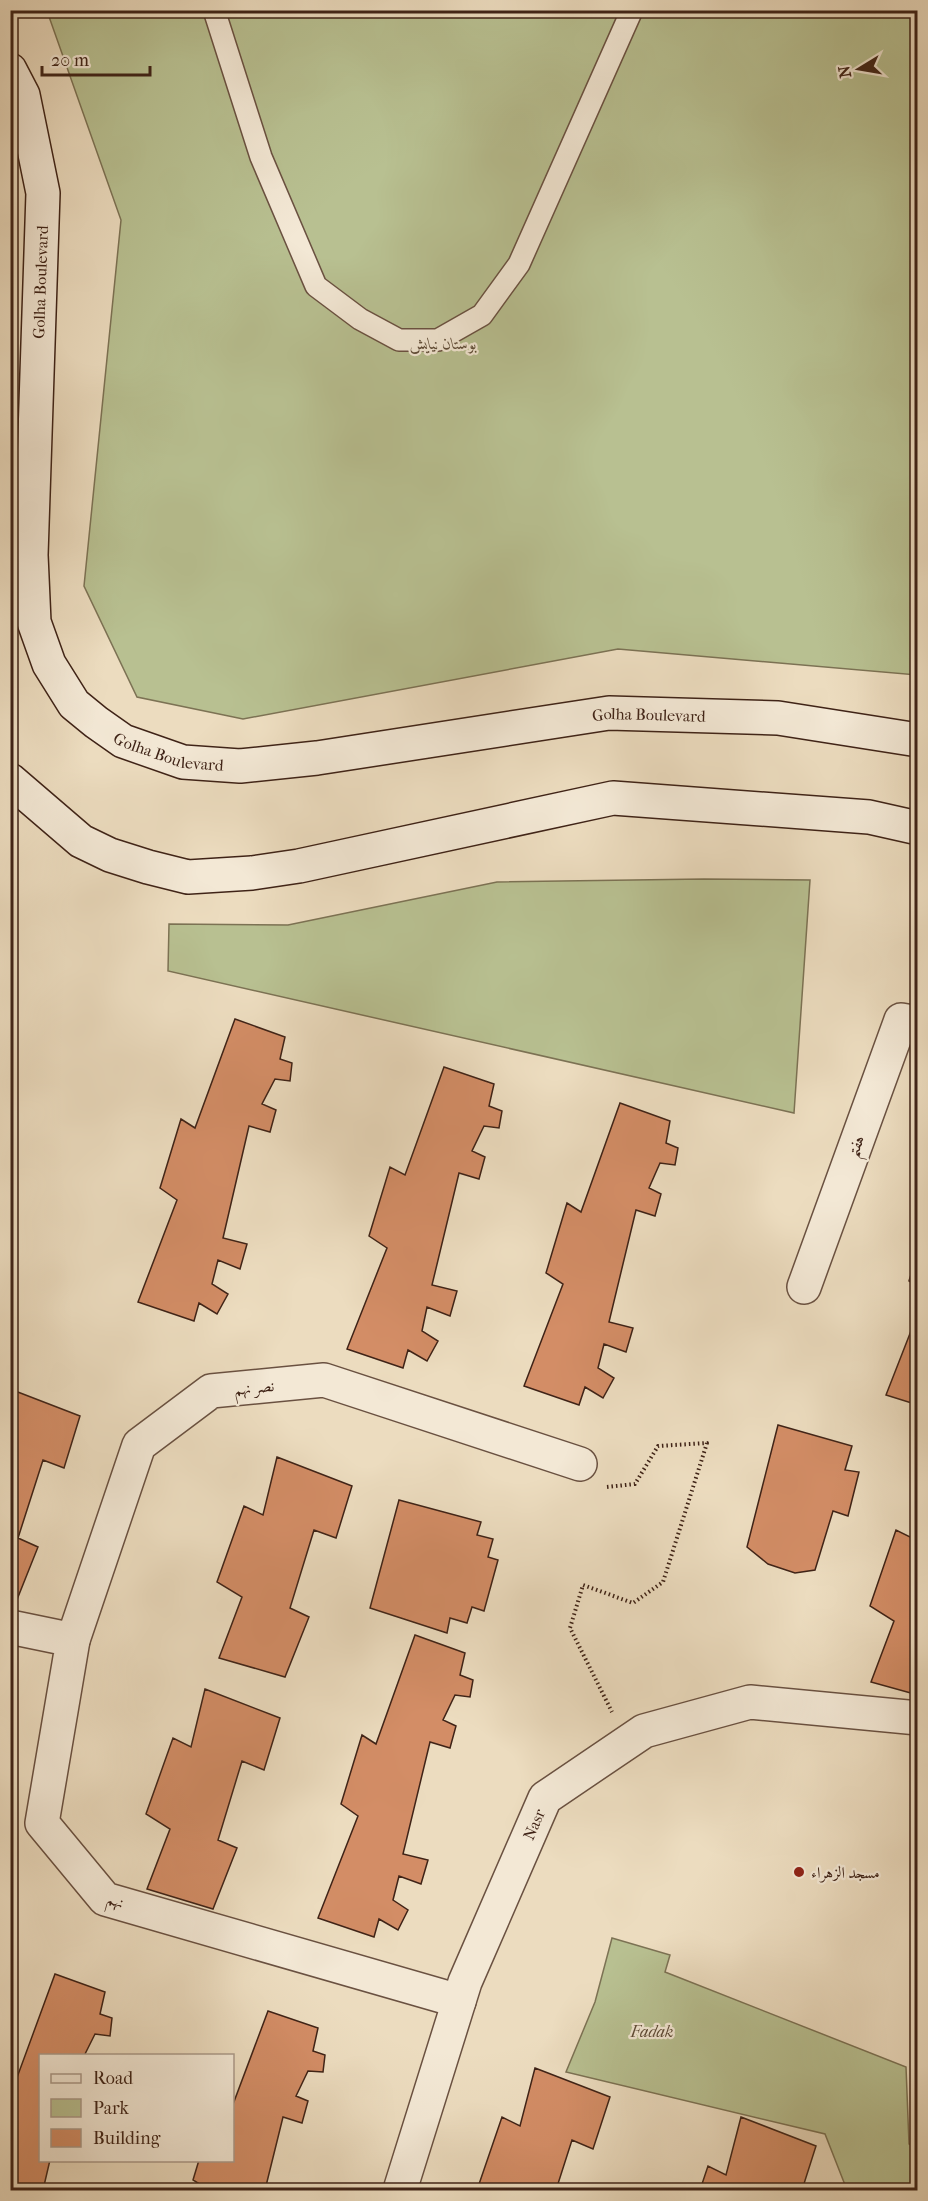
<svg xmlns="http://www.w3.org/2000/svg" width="928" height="2201" viewBox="0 0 928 2201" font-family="'IM FELL French Canon',Amiri,serif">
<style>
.green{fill:#b8c091;stroke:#7c7254;stroke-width:1.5}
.building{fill:#d38d66;stroke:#3f2317;stroke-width:1.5}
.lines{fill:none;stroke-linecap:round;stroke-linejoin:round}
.lane-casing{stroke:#6a5141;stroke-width:24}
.street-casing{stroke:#6a5141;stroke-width:36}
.secondary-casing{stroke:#3f2317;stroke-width:36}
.path{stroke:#3f2317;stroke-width:4;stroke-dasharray:1.5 3;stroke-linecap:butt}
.lane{stroke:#f3e8d5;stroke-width:21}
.street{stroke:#f3e8d5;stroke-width:33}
.secondary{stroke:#f3e8d5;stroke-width:33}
.poi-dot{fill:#8f2418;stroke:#f3e8d5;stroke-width:2}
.labels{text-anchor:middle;stroke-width:4.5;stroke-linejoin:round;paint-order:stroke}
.street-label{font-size:16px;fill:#3f2317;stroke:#f3e8d5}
.park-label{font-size:16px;font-style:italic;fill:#5d4a36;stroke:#f3e8d5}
.poi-label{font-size:16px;fill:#3f2317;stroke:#f3e8d5;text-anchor:start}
</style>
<rect width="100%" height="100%" fill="#ecdcbf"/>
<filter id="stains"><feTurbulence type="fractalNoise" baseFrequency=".00333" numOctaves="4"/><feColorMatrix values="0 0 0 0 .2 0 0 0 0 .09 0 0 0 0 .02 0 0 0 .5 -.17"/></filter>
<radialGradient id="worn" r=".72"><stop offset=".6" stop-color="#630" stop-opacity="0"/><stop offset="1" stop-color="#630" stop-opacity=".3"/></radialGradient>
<!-- green -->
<path class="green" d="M 47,11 L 917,11 L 917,675 L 618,649 L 243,719 L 137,697 L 84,586 L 121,220 Z
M 704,879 L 810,880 L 794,1113 L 168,971 L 169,924 L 288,925 L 497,882 Z
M 612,1938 L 670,1955 L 665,1972 L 906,2067 L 909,2144 L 917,2147 L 917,2190 L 847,2190 L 825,2134 L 566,2072 L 595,2002 Z"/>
<!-- building -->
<path class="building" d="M 235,1019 L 285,1037 L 280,1059 L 292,1063 L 290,1081 L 275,1079 L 262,1104 L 276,1110 L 270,1132 L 249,1126 L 223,1238 L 247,1244 L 240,1269 L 218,1260 L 212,1284 L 228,1294 L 217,1314 L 199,1303 L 194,1321 L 138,1302 L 177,1200 L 160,1188 L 181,1119 L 195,1128 Z
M 444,1067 L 494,1084 L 489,1106 L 502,1111 L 499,1128 L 484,1126 L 472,1151 L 485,1157 L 479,1179 L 459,1173 L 432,1285 L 457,1291 L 450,1316 L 427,1307 L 422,1331 L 438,1341 L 427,1361 L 408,1350 L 403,1368 L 347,1349 L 387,1248 L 369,1236 L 390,1167 L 405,1175 Z
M 620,1103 L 670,1121 L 666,1143 L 678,1148 L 675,1165 L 660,1163 L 649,1188 L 661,1194 L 655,1216 L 636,1210 L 609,1322 L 633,1328 L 626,1352 L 604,1344 L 598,1368 L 614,1378 L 603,1398 L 585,1387 L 579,1405 L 524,1386 L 563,1284 L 546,1273 L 567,1203 L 581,1212 Z
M 918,1251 L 918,1287 L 909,1281 Z
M 918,1313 L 918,1405 L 886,1395 Z
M 10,1389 L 80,1416 L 64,1468 L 43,1460 L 18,1538 L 38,1547 L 14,1607 L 10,1606 Z
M 778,1425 L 852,1446 L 845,1470 L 859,1472 L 848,1516 L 833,1511 L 815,1570 L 795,1573 L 768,1564 L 747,1547 Z
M 277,1457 L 352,1486 L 336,1538 L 314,1530 L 290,1608 L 309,1617 L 285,1677 L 219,1658 L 242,1597 L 217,1582 L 244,1506 L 263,1515 Z
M 399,1500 L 481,1522 L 477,1535 L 493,1539 L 488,1557 L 498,1560 L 484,1611 L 472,1607 L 467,1623 L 450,1618 L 447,1633 L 370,1608 Z
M 918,1526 L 918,1695 L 871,1682 L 894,1621 L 870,1606 L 896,1530 L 914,1539 Z
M 415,1635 L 465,1653 L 460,1675 L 473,1680 L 470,1697 L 455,1695 L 443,1720 L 456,1726 L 450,1748 L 430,1742 L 403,1854 L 428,1860 L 421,1884 L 399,1876 L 393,1900 L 408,1910 L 398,1930 L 379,1919 L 374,1937 L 318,1918 L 358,1816 L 341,1804 L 362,1735 L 376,1744 Z
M 205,1689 L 280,1718 L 264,1770 L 242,1761 L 218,1840 L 237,1848 L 213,1909 L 147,1889 L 170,1829 L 146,1814 L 173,1738 L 191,1747 Z
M 55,1974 L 105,1992 L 100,2014 L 112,2018 L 110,2036 L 95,2034 L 84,2056 L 40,2056 L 40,2160 L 50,2160 L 43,2190 L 10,2190 L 10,2080 L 15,2083 Z
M 268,2011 L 318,2028 L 313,2051 L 325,2055 L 323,2072 L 308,2071 L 296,2096 L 308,2101 L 302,2123 L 283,2117 L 265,2190 L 209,2190 L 193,2180 L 199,2160 L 232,2160 L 232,2107 Z
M 535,2068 L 610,2097 L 593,2149 L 572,2140 L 556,2190 L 477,2190 L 502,2117 L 520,2126 Z
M 741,2117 L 816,2146 L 802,2190 L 700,2190 L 708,2166 L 726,2175 Z"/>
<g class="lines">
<defs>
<path id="lane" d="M 214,10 L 261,157 L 316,286 L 360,319 L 399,340 L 438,340 L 482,315 L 519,264 L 632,10"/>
<g id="street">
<path d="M 804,1287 L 901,1020 L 918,1023"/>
<path d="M 10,1627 L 73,1640 L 42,1823 L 105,1899 L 459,2001"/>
<path d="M 73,1640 L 139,1445 L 211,1391 L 324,1380 L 580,1464"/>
<path id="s1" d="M 400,2190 L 465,1982 L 545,1798 L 644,1731 L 750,1702 L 918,1718"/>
</g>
<g id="secondary">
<path id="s2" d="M 10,70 L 23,95 L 43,193 L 31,555 L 34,622 L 49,664 L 74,704 L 96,722 L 123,741 L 183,762 L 240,766 L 317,758 L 609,713 L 778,718 L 918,740"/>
<path d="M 10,780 L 81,841 L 110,855 L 148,867 L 188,877 L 252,873 L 299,866 L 613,798 L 869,817 L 918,828"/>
</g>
</defs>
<!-- lane casing -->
<use href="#lane" class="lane-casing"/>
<!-- street casing -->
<use href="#street" class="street-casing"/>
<!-- secondary casing -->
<use href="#secondary" class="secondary-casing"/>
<!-- path -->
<path class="path" d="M 607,1487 L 635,1484 L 658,1446 L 707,1443 L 663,1582 L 633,1603 L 583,1585 L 570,1628 L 612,1712"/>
<!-- lane -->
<use href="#lane" class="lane"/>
<!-- street -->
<use href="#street" class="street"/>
<!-- secondary -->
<use href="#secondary" class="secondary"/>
</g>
<!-- markers -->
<circle class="poi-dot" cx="799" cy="1872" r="6"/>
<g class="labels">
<!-- street labels -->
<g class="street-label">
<text transform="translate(40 282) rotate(-88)" y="6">Golha Boulevard</text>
<text dy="6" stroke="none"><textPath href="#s2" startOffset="1244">Golha Boulevard</textPath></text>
<text dy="6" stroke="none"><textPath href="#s2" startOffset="758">Golha Boulevard</textPath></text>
<text transform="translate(855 1146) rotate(-70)" y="6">هفتم</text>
<text transform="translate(254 1387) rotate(-6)" y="6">نصر نهم</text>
<text dy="6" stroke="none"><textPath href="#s1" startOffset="390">Nasr</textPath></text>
<text transform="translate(116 1900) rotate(22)" y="6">نهم</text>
</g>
<!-- park labels -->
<g class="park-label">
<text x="443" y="349">بوستان نیایش</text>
<text x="652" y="2037">Fadak</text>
</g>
<!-- poi labels -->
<g class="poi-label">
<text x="811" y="1878">مسجد الزهراء</text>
</g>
</g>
<!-- margin -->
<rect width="928" height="2201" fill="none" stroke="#ecdcbf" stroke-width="36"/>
<rect x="12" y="12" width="904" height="2177" fill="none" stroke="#3f2317" stroke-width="3"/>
<rect x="18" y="18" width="892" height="2165" fill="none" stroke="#3f2317" stroke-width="1.5"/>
<!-- legend -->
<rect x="39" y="2054" width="195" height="108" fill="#f3e8d5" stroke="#ab9989" stroke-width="1.5"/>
<rect x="51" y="2074" width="30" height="9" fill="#f3e8d5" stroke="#ab9989" stroke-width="1.5"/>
<text x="93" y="2084" font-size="18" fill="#3f2317">Road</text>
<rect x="51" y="2099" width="30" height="18" fill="#b8c091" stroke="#ab9989" stroke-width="1.5"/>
<text x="93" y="2114" font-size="18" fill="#3f2317">Park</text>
<rect x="51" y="2129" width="30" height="18" fill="#d38d66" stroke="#ab9989" stroke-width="1.5"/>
<text x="93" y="2144" font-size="18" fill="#3f2317">Building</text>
<!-- north arrow -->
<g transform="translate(859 69) rotate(259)" stroke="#f3e8d5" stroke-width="4.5" paint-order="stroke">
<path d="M0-4.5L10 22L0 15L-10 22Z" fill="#3f2317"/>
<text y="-9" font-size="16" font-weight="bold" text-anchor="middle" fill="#3f2317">N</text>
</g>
<!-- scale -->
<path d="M42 66v9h108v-9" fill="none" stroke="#3f2317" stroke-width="3"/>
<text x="51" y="66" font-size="18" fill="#3f2317" stroke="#f3e8d5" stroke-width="4.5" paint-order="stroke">20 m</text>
<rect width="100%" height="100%" filter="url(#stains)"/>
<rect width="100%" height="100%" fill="url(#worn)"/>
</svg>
